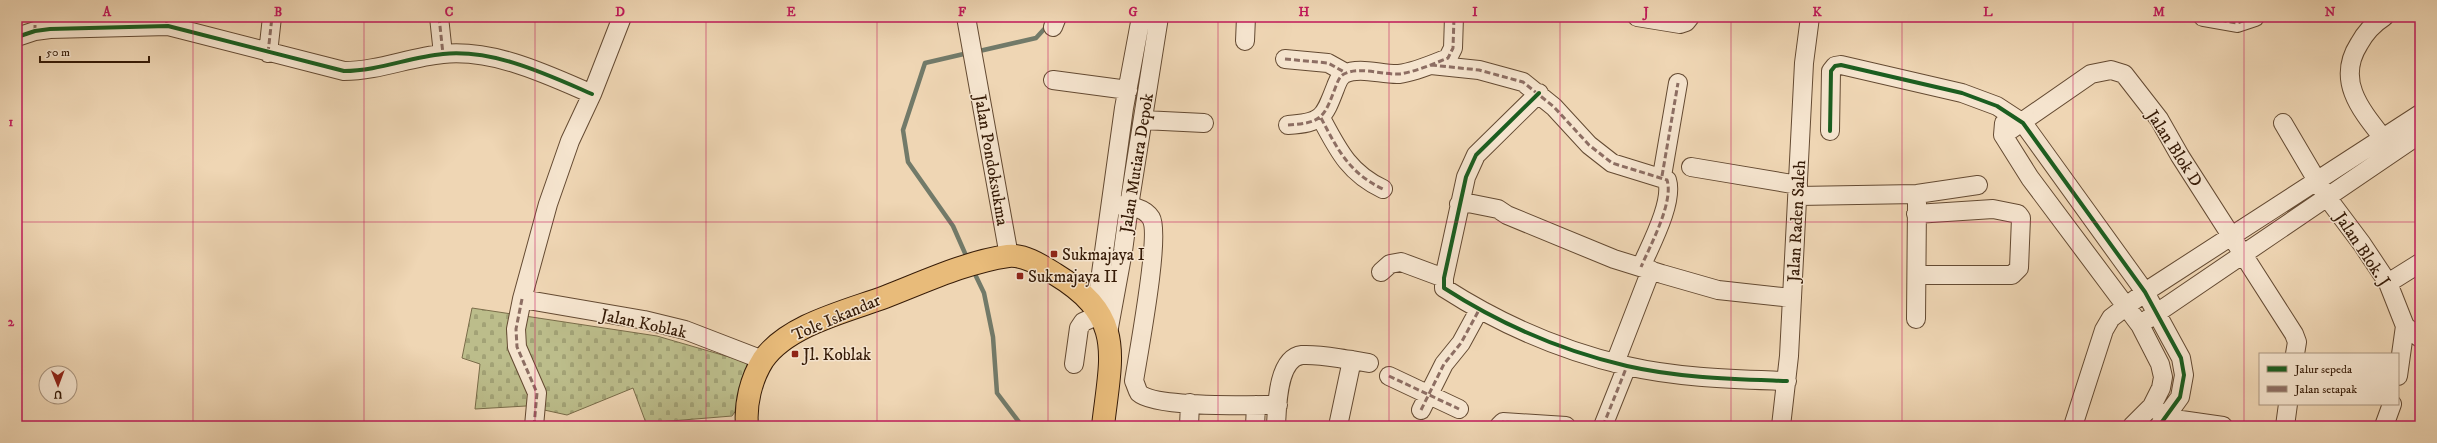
<svg xmlns="http://www.w3.org/2000/svg" width="2437" height="443" viewBox="0 0 2437 443" font-family="'IM FELL DW Pica',serif">
<style>
.cemetery{fill:url(#cemetery-stones);stroke:#796c49}
.lines{fill:none;stroke-linecap:round;stroke-linejoin:round}
.stream{stroke:#727a69;stroke-width:4.5}
.minor-casing{stroke:#644a32;stroke-width:20}
.major-casing{stroke:#361b07;stroke-width:24}
.minor{stroke:#f5e4ce;stroke-width:18}
.major{stroke:#e8bb7a;stroke-width:22}
.quiet{stroke:#8d6e63;stroke-width:3;stroke-dasharray:6 3;stroke-linecap:butt}
.cycleway-casing{stroke:#f5e4ce;stroke-width:6}
.cycleway{stroke:#1b5e20;stroke-width:4}
.grid{fill:none;stroke:#c2185b;stroke-width:1;stroke-opacity:0.55}
.poi-dot{fill:#8f2418;stroke:#f5e4ce;stroke-width:1.5}
.labels{text-anchor:middle;stroke-width:3;stroke-linejoin:round;paint-order:stroke}
.street-label{font-size:17px;fill:#361b07;stroke:#f5e4ce}
.poi-label{font-size:17px;fill:#361b07;stroke:#f5e4ce;text-anchor:start}
.neatline{fill:none;stroke:#c2185b;stroke-width:1.5}
.grid-label{font-size:13px;text-anchor:middle;font-weight:bold;fill:#c2185b}
</style>
<defs>
<pattern id="cemetery-stones" width="16" height="16" patternUnits="userSpaceOnUse"><rect width="16" height="16" fill="#bcbd8b"/><path d="M2 7V4a2 2 0 0 1 4 0v3zM10 15v-3a2 2 0 0 1 4 0v3z" fill="#a2a276"/></pattern>
</defs>
<rect width="100%" height="100%" fill="#efd6b4"/>
<filter id="stains"><feTurbulence type="fractalNoise" baseFrequency=".005" numOctaves="4"/><feColorMatrix values="0 0 0 0 .2 0 0 0 0 .09 0 0 0 0 .02 0 0 0 .5 -.17"/></filter>
<radialGradient id="worn" r=".72"><stop offset=".6" stop-color="#630" stop-opacity="0"/><stop offset="1" stop-color="#630" stop-opacity=".3"/></radialGradient>
<!-- cemetery -->
<path class="cemetery" d="M 472,308 L 657,336 L 767,368 L 732,416 L 646,423 L 633,388 L 567,415 L 526,406 L 475,409 L 480,364 L 462,358 Z"/>
<g class="lines">
<!-- stream -->
<path class="stream" d="M 975,52 L 1036,38 L 1047,26
M 968,53 L 925,63 L 903,130 L 908,162 L 953,226 L 968,260
M 973,270 L 984,293 L 993,337 L 997,393 L 1022,426"/>
<defs>
<path id="minor" d="M 439,17 L 443,54
M 966,17 L 1009,256
M 1637,17 L 1680,24 L 1686,22 L 1690,17
M 2203,17 L 2237,23 L 2255,17
M 1053,27 L 1057,17
M 17,37 L 35,31 L 50,29 L 168,26 L 344,71 C 378,71 410,57 443,54 C 494,49 546,74 592,94
M 1245,41 L 1246,17
M 268,53 L 272,17
M 1285,59 L 1328,63 L 1346,73
M 1431,65 L 1479,70 L 1523,82 L 1554,107 L 1589,145 L 1612,163 L 1667,180 C 1674,202 1650,246 1641,267
M 1053,80 L 1128,90
M 1539,93 L 1476,155 L 1466,177 L 1444,278 L 1444,288 C 1500,324 1562,351 1627,366 C 1679,378 1734,379 1787,381
M 1321,118 C 1338,150 1349,173 1383,189
M 1143,120 L 1204,123
M 2004,123 L 2003,135 L 2030,178 L 2140,325 L 2160,364 L 2163,377 L 2161,388 L 2152,406 L 2132,426
M 2283,123 L 2326,196 L 2362,244 L 2388,283 L 2405,326 L 2420,338
M 1288,125 C 1323,123 1324,117 1336,86 C 1338,81 1339,77 1344,74 C 1360,66 1382,75 1399,74 C 1415,72 1433,64 1448,58 L 1453,48 L 1454,17
M 1830,131 L 1831,71 L 1835,66 L 1841,65 L 1962,93 L 1997,106 L 2023,123 L 2145,292 L 2181,358 L 2184,375 L 2180,397 L 2159,426
M 2003,135 L 2091,74 L 2111,70 L 2124,74 L 2159,119 L 2180,156 L 2294,334 L 2297,342 L 2295,354
M 2383,138 C 2360,109 2336,80 2359,44 C 2365,33 2373,24 2384,17
M 1691,167 L 1798,185
M 1662,176 L 1678,83
M 1798,196 L 1917,194 L 1978,185
M 1111,204 C 1124,206 1143,205 1151,218 C 1161,234 1138,355 1134,381 C 1136,385 1137,390 1139,393 C 1155,408 1252,405 1278,405
M 1459,204 L 1463,202 L 1498,209 L 1507,215 L 1614,259 L 1662,274 L 1718,290 L 1792,298
M 1916,214 L 1993,209 L 2018,214 L 2021,218 L 2019,268 L 2012,275 L 1918,275
M 1381,272 L 1390,264 L 1401,262 L 1444,278
M 2388,283 L 2420,263
M 522,299 L 644,320 L 685,330 L 763,360
M 1096,309 L 1124,108 L 1141,17
M 1916,319 L 1917,203
M 2148,319 L 2420,134
M 1108,333 L 1123,251 L 1129,206 L 1159,17
M 1352,360 L 1369,363
M 1615,363 L 1651,270
M 1074,364 L 1079,328 L 1083,322 L 1099,315
M 1389,376 L 1459,409
M 2398,376 L 2405,326
M 1421,410 L 1444,364 L 1461,343 L 1479,310
M 2159,412 L 2167,418 L 2223,426
M 534,426 L 537,393 L 517,347 L 516,329 L 522,299 L 548,204 L 570,141 L 592,94 L 622,17
M 1189,426 L 1190,403
M 1255,426 L 1256,405
M 1276,426 C 1277,407 1277,358 1302,355 C 1319,354 1336,358 1352,360 L 1338,426
M 1499,426 L 1503,422 L 1566,426
M 1603,426 L 1627,366
M 1781,426 L 1789,356 L 1804,63 L 1810,17
M 2073,426 L 2104,330 L 2111,318 L 2145,292 L 2420,114
M 2285,426 L 2288,404
M 2384,426 L 2392,404"/>
<path id="major" d="M 747,426 C 745,404 751,379 763,360 C 787,325 847,311 885,297 C 924,282 966,262 1008,256 C 1024,254 1042,266 1055,274 C 1126,317 1111,355 1103,426"/>
</defs>
<!-- minor casing -->
<use href="#minor" class="minor-casing"/>
<!-- major casing -->
<use href="#major" class="major-casing"/>
<!-- minor -->
<use href="#minor" class="minor"/>
<!-- major -->
<use href="#major" class="major"/>
<!-- quiet -->
<path class="quiet" d="M 165,17 L 168,26
M 439,17 L 443,54
M 2203,17 L 2237,23 L 2255,17
M 35,31 L 35,17
M 268,53 L 272,17
M 1285,59 L 1328,63 L 1346,73
M 1431,65 L 1479,70 L 1523,82 L 1554,107 L 1589,145 L 1612,163 L 1667,180 C 1674,202 1650,246 1641,267
M 1321,118 C 1338,150 1349,173 1383,189
M 1288,125 C 1323,123 1324,117 1336,86 C 1338,81 1339,77 1344,74 C 1360,66 1382,75 1399,74 C 1415,72 1433,64 1448,58 L 1453,48 L 1454,17
M 1662,176 L 1678,83
M 522,299 L 516,329 L 517,347 L 537,393 L 534,426
M 1389,376 L 1459,409
M 1421,410 L 1444,364 L 1461,343 L 1479,310
M 1499,426 L 1503,422 L 1566,426
M 1603,426 L 1627,366"/>
<defs>
<path id="cycleway" d="M 17,37 L 35,31 L 50,29 L 168,26 L 344,71 C 378,71 410,57 443,54 C 494,49 546,74 592,94
M 1539,93 L 1476,155 L 1466,177 L 1444,278 L 1444,288 C 1500,324 1562,351 1627,366 C 1679,378 1734,379 1787,381
M 1830,131 L 1831,71 L 1835,66 L 1841,65 L 1962,93 L 1997,106 L 2023,123 L 2145,292 L 2181,358 L 2184,375 L 2180,397 L 2159,426"/>
</defs>
<!-- cycleway casing -->
<use href="#cycleway" class="cycleway-casing"/>
<!-- cycleway -->
<use href="#cycleway" class="cycleway"/>
</g>
<!-- grid -->
<path class="grid" d="M 193,17 L 193,426M 364,17 L 364,426M 535,17 L 535,426M 706,17 L 706,426M 877,17 L 877,426M 1048,17 L 1048,426M 1218,17 L 1218,426M 1389,17 L 1389,426M 1560,17 L 1560,426M 1731,17 L 1731,426M 1902,17 L 1902,426M 2073,17 L 2073,426M 2244,17 L 2244,426M 17,222 L 2420,222"/>
<!-- markers -->
<g class="poi-dot">
<rect x="1050" y="250" width="8" height="8" rx="2"/>
<rect x="1016" y="272" width="8" height="8" rx="2"/>
<rect x="791" y="350" width="8" height="8" rx="2"/>
</g>
<g class="labels">
<!-- street labels -->
<g class="street-label">
<text transform="translate(2175 148) rotate(57)" y="6">Jalan Blok D</text>
<text transform="translate(992 160) rotate(80)" y="6">Jalan Pondoksukma</text>
<text transform="translate(1136 163) rotate(-81)" y="6">Jalan Mutiara Depok</text>
<text transform="translate(1796 221) rotate(-87)" y="6">Jalan Raden Saleh</text>
<text transform="translate(2363 249) rotate(56)" y="6">Jalan Blok. J</text>
<text transform="translate(836 317) rotate(-23)" y="6">Tole Iskandar</text>
<text transform="translate(644 323) rotate(12)" y="6">Jalan Koblak</text>
</g>
<!-- poi labels -->
<g class="poi-label">
<text x="1062" y="260">Sukmajaya I</text>
<text x="1028" y="282">Sukmajaya II</text>
<text x="803" y="360">Jl. Koblak</text>
</g>
</g>
<!-- margin -->
<rect width="2437" height="443" fill="none" stroke="#efd6b4" stroke-width="44"/>
<!-- legend -->
<rect x="2259" y="353" width="140" height="52" fill="#f5e4ce" stroke="#a9947e"/>
<rect x="2267" y="366" width="20" height="6" fill="#1b5e20" stroke="#a9947e"/>
<text x="2295" y="373" font-size="12" fill="#361b07">Jalur sepeda</text>
<rect x="2267" y="386" width="20" height="6" fill="#8d6e63" stroke="#a9947e"/>
<text x="2295" y="393" font-size="12" fill="#361b07">Jalan setapak</text>
<!-- north arrow -->
<g transform="translate(58 385) rotate(179)"><circle r="19" fill="#f5e4ce" stroke="#a9947e"/>
<path d="M0-3L7 15L0 10L-7 15Z" fill="#8f2418"/>
<text y="-6" font-size="11" font-weight="bold" text-anchor="middle" fill="#361b07">U</text>
</g>
<!-- scale -->
<path d="M40 56v6h109v-6" fill="none" stroke="#361b07" stroke-width="2"/>
<text x="46" y="56" font-size="12" fill="#361b07" stroke="#f5e4ce" stroke-width="3" paint-order="stroke">50 m</text>
<rect x="22" y="22" width="2393" height="399" class="neatline"/>
<g class="grid-label">
<text x="107" y="16">A</text>
<text x="278" y="16">B</text>
<text x="449" y="16">C</text>
<text x="620" y="16">D</text>
<text x="791" y="16">E</text>
<text x="962" y="16">F</text>
<text x="1133" y="16">G</text>
<text x="1304" y="16">H</text>
<text x="1475" y="16">I</text>
<text x="1646" y="16">J</text>
<text x="1817" y="16">K</text>
<text x="1988" y="16">L</text>
<text x="2159" y="16">M</text>
<text x="2330" y="16">N</text>
<text x="11" y="126">1</text>
<text x="11" y="326">2</text>
</g>
<rect width="100%" height="100%" filter="url(#stains)"/>
<rect width="100%" height="100%" fill="url(#worn)"/>
</svg>
